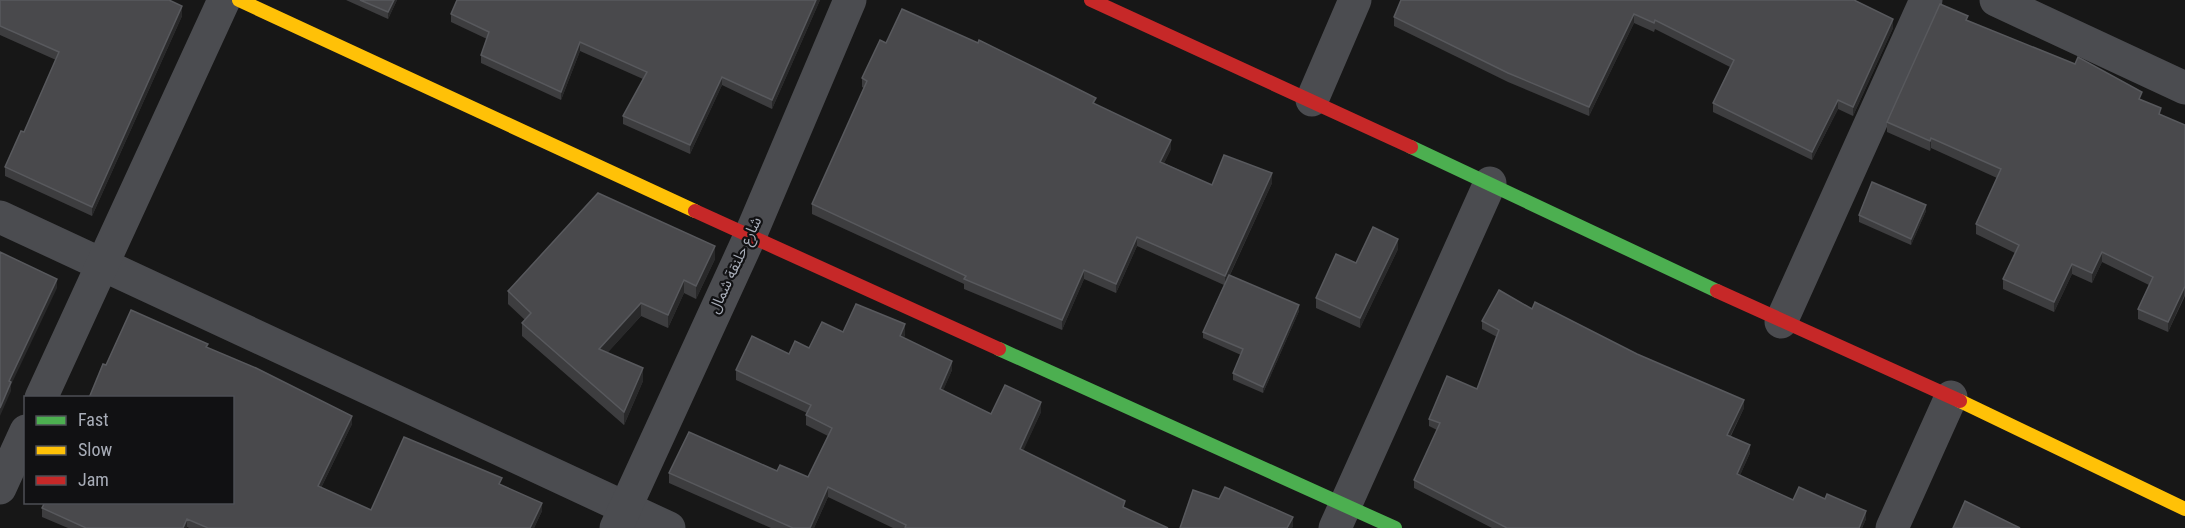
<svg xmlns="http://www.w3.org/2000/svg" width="2185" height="528" viewBox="0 0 2185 528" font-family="'Roboto Condensed','Noto Sans Arabic',sans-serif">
	<rect width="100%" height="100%" fill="#171717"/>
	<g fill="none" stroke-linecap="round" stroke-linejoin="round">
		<g stroke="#4b4c50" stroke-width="33">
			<polyline points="1996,0 2185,88"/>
			<polyline points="1312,100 1355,0"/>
			<polyline points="0,217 669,528"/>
			<polyline points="1781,322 1926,0"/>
			<polyline points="41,398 224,0"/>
			<polyline points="0,488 26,431"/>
			<polyline points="616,528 750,236 850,0"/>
			<polyline points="1335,528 1490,183"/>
			<polyline points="1892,528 1951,397"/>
		</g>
		<g stroke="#4caf50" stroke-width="14">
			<polyline points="1411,147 1717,291"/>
			<polyline points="999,349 1395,528"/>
		</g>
		<g stroke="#ffc107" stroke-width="14">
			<polyline points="239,0 695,211"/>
			<polyline points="1960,401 2185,509"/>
		</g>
		<g stroke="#c62828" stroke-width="14">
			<polyline points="1091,0 1411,147"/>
			<polyline points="695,211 999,349"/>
			<polyline points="1717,291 1960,401"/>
		</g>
	</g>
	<g fill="#3d3d3f">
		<polygon points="0,0 182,16 92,216 5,176 5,167 24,132 56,60 0,35"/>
		<polygon points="346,0 397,0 388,19"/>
		<polygon points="457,0 820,0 772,109 722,85 690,154 623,124 623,116 643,79 580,51 561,100 481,63 481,55 487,39 451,22 451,14"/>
		<polygon points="1401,0 1893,28 1853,116 1838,109 1812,160 1713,112 1713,103 1730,67 1655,29 1654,32 1634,23 1589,116 1508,82 1394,26 1394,17"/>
		<polygon points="1968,21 2142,100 2161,115 2185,125 2185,296 2168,332 2138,319 2138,309 2149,285 2102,262 2092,283 2072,274 2054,312 2003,289 2003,279 2015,253 1976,234 1976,224 1997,178 1931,148 1930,151 1887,132 1887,122"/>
		<polygon points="886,43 1096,105 1171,149 1164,163 1212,185 1272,183 1230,275 1299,311 1263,393 1233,380 1233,373 1241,355 1203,338 1203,332 1224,285 1137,246 1116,293 1084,279 1062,330 964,289 964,284 812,214 812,204 864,88 862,87 862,78"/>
		<polygon points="1926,211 1911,245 1859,222 1859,215"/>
		<polygon points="1398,249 1360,328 1316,308 1316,298 1356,263"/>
		<polygon points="715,259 696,299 684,293 668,328 641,316 607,353 643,381 624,425 522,336 522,323 525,320 508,304 508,291"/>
		<polygon points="1532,309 1744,408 1731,436 1750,453 1740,475 1793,500 1866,519 1862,528 1492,528 1414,488 1414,480 1437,430 1429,426 1429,419 1477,389 1497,337 1482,329 1482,321"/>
		<polygon points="843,332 905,334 904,338 952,370 943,390 991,414 1041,412 1023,450 1125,508 1168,528 893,528 828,497 814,528 771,528 669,483 669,473 777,471 808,477 828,436 806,425 806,415 807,413 736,380 736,370 809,348"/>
		<polygon points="208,348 352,424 321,488 371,510 502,485 542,511 534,528 189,528 187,527 186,528 68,528 42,517 42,508"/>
	</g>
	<g fill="#29292a">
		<polygon points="394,0 397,0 388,19 388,12"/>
		<polygon points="816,0 820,0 772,109 772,100"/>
		<polygon points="182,6 182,16 92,216 92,207"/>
		<polygon points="1634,14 1634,23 1589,116 1589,107"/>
		<polygon points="1893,19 1893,28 1853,116 1853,107"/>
		<polygon points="580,42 580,51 561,100 561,92"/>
		<polygon points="722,77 722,85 690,154 690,145"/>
		<polygon points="1838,100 1838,109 1812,160 1812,152"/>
		<polygon points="1931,138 1931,148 1930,151 1930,141"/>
		<polygon points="1171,140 1171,149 1160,171 1160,162"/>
		<polygon points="1272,173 1272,183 1225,285 1225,276"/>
		<polygon points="1926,205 1926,211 1911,245 1911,239"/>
		<polygon points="1137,237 1137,246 1116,293 1116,284"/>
		<polygon points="1398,239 1398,249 1360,328 1360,318"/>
		<polygon points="715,246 715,259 696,299 696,286"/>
		<polygon points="2102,252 2102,262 2092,283 2092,273"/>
		<polygon points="2072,264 2072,274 2054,312 2054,302"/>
		<polygon points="1084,270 1084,279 1062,330 1062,320"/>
		<polygon points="57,279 57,288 11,385 11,391 0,416 0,408 9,381"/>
		<polygon points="684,280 684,293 668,328 668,315"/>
		<polygon points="2184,286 2184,296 2168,332 2168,322"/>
		<polygon points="641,303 641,316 599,362 599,349"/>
		<polygon points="1299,305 1299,311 1263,393 1263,387"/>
		<polygon points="905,324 905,334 900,346 900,336"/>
		<polygon points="952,361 952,370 940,398 940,389"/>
		<polygon points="643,368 643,381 624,425 624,412"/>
		<polygon points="1744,400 1744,408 1727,442 1727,435"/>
		<polygon points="1041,402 1041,412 1020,458 1020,449"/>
		<polygon points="352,416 352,424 318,494 318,486"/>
		<polygon points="1750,445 1750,453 1737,482 1737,474"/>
		<polygon points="828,487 828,497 814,528 810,528"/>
		<polygon points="542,503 542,511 534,528 530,528"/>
		<polygon points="1866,511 1866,519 1862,528 1859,528"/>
		<polygon points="1293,517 1293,527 1292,528 1287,528"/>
		<polygon points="187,519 187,527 186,528 183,528"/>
	</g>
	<g fill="#49494c" stroke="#58595d" stroke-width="1.5">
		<polygon points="0,0 169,0 182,6 92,207 5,167 21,131 24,132 59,52 0,26"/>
		<polygon points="360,0 394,0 388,12"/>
		<polygon points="457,0 816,0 772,100 722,77 690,145 623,116 647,72 580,42 561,92 481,55 489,32 451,14"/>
		<polygon points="1401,0 1854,0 1893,19 1853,107 1838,100 1812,152 1713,103 1734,60 1655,20 1654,23 1634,14 1589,107 1508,73 1394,17"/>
		<polygon points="1940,4 1968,16 1966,20 2075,64 2078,57 2142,92 2139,99 2161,108 2159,114 2185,125 2185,286 2168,322 2138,309 2153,277 2102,252 2092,273 2072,264 2054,302 2003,279 2019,245 1976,224 2001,169 1931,138 1930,141 1887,122"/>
		<polygon points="902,9 978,43 979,40 1052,76 1096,98 1093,103 1171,140 1160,162 1212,185 1224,155 1272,173 1225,276 1137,237 1116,284 1084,270 1062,320 964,279 966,276 812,204 867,81 862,78 880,40 886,43"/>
		<polygon points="1872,182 1926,205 1911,239 1859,215"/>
		<polygon points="598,193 715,246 696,286 684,280 668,315 641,303 599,349 643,368 624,412 522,323 531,313 508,291"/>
		<polygon points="1373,227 1398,239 1360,318 1316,298 1336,254 1356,263"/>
		<polygon points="0,252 57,279 9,381 11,382 0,408"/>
		<polygon points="1229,275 1299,305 1263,387 1233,373 1243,349 1203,332"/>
		<polygon points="1499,290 1532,309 1535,302 1637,354 1744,400 1727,435 1750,445 1737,474 1793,500 1799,487 1825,499 1827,494 1866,511 1859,528 1507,528 1414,480 1440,423 1429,419 1447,376 1477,389 1499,330 1482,321"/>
		<polygon points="856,304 905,324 900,336 952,361 940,389 991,414 1005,385 1041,402 1020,449 1125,501 1123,507 1168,528 905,528 906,525 828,487 810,528 793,528 669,473 689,432 777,471 780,465 808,477 832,428 806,415 811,405 736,370 752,336 789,354 795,341 809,348 822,322 843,332"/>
		<polygon points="131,310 208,344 206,347 256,368 352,416 318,486 371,510 404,437 502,478 499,484 542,503 530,528 208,528 187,519 183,528 86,528 42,508 45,502 232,502 232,398 89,398 103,364 106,365"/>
		<polygon points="1225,487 1293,517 1287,528 1180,528 1193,490 1219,499"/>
		<polygon points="1965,501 2020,528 1953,528"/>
	</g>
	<g text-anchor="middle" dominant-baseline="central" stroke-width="4.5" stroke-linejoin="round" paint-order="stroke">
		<g font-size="15" fill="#a8adb8" stroke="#111113">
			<text transform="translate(735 265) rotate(-65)">شارع حلنقة شمال</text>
		</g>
	</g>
	<rect x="24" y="396" width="210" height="108" fill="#111113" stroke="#4d4f55" stroke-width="1.5"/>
	<rect x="36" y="416" width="30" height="9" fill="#4caf50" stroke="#4d4f55" stroke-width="1.5"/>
	<text x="78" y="426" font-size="18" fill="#a8adb8">Fast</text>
	<rect x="36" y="446" width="30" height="9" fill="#ffc107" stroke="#4d4f55" stroke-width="1.5"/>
	<text x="78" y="456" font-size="18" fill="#a8adb8">Slow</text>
	<rect x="36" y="476" width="30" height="9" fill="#c62828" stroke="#4d4f55" stroke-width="1.5"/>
	<text x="78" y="486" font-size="18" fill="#a8adb8">Jam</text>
</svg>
